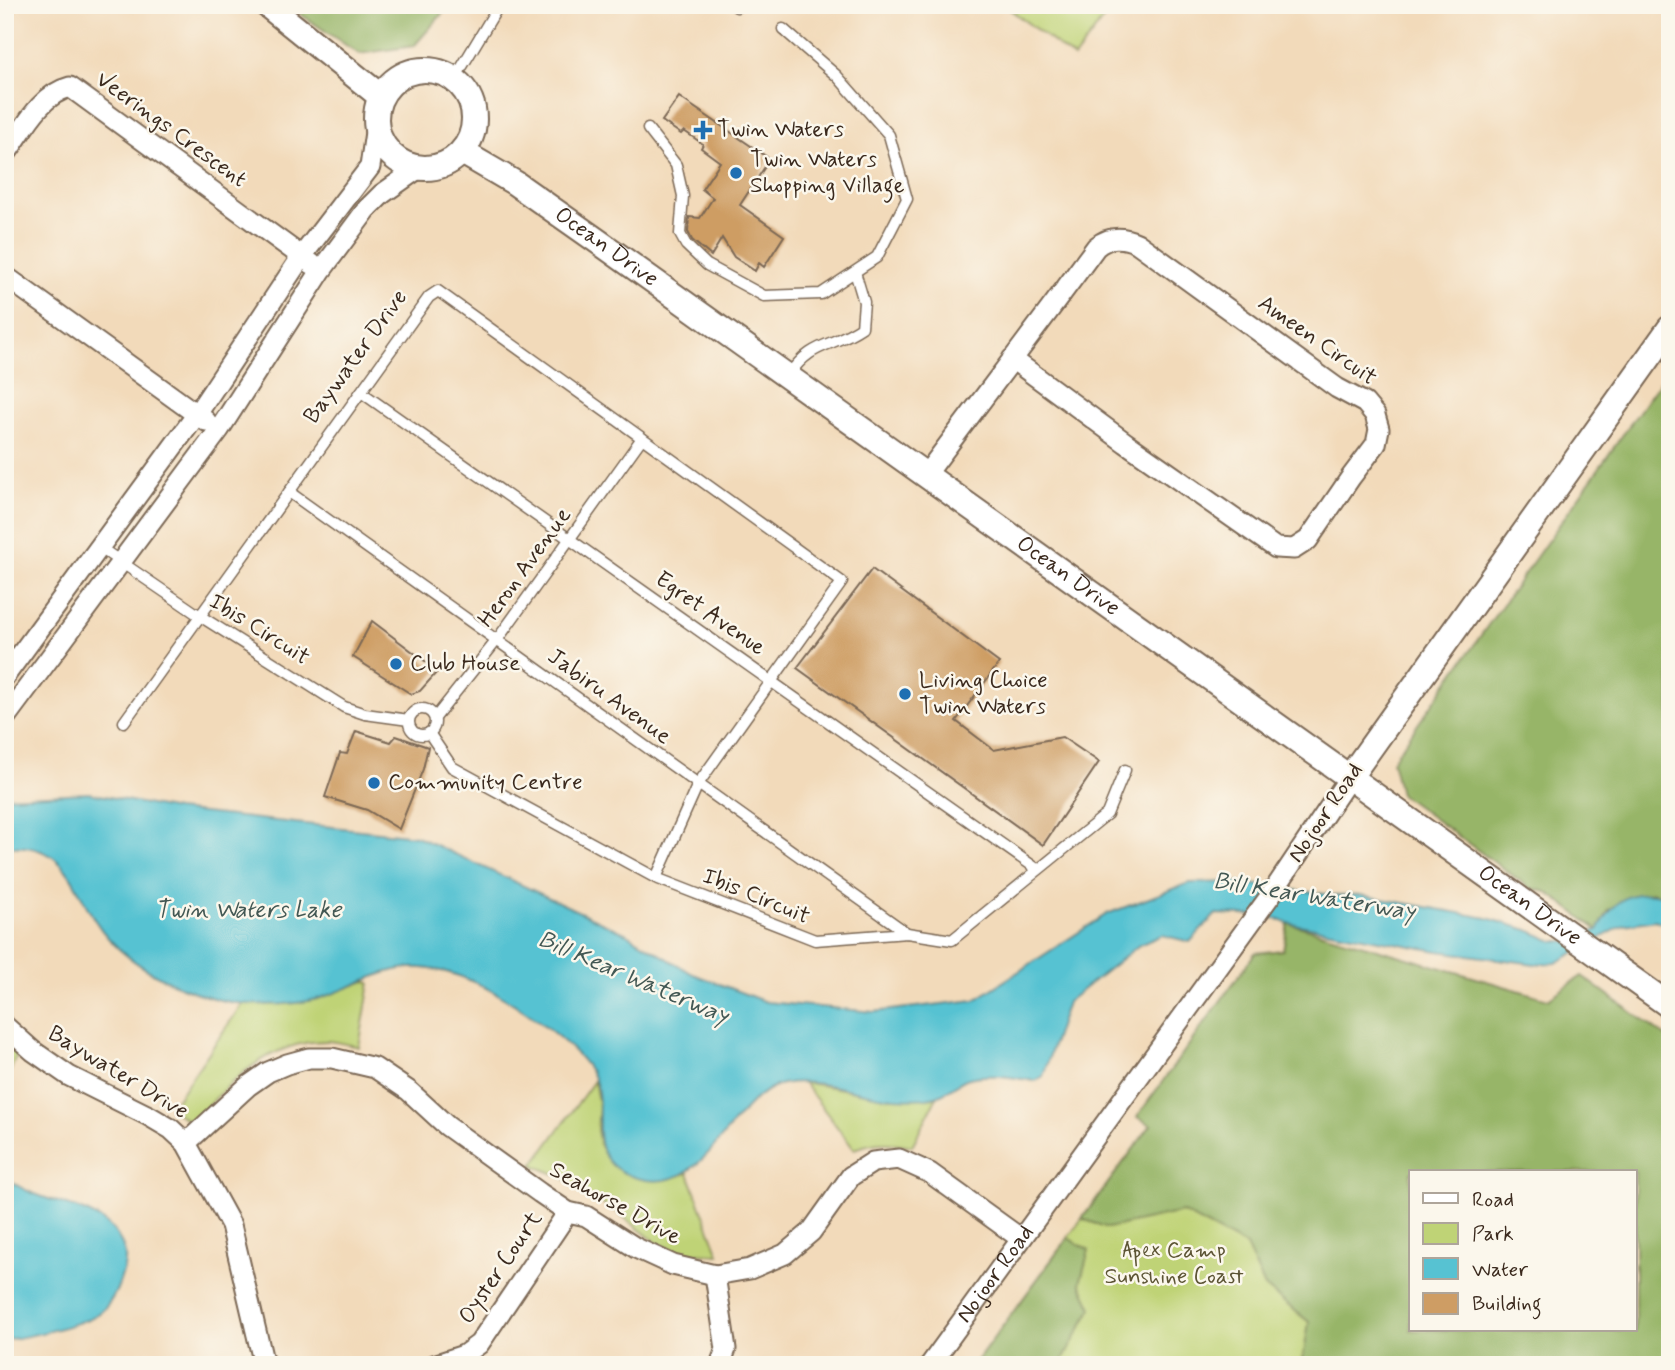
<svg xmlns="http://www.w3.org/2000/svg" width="1675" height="1370" viewBox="0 0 1675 1370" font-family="Mynerve,sans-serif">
	<rect width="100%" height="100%" fill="#fbf7ec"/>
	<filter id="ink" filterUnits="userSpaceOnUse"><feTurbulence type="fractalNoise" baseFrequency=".0143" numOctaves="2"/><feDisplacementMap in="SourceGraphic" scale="14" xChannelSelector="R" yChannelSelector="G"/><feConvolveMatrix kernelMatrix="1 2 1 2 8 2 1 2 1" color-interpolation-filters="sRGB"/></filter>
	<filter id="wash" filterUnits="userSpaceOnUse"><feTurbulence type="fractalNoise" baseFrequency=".00686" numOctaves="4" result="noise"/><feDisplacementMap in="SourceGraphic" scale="28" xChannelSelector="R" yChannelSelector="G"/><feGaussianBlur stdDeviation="1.57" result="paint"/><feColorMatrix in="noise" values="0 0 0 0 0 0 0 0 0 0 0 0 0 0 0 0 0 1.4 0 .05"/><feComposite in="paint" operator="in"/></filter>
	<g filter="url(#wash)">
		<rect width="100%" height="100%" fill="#f2daba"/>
		<g fill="#bfd376" stroke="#7d7e4a" stroke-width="2">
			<polygon points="1004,5 1114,5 1074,58"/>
			<path d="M365,981L370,983L359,1047C349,1045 337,1041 327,1041C269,1041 228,1082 193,1123L170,1109L243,1003L279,1004L318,999Z"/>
			<polygon points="5,1046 18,1053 5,1082"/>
			<polygon points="594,1081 599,1107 597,1130 600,1146 612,1165 638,1178 663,1180 688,1173 719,1254 682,1253 657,1243 612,1208 584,1195 563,1177 533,1165"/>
			<path d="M803,1082L893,1098L937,1097L912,1146C891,1142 875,1141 854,1149Z"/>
			<polygon points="1151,1125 1411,1330 1432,1365 974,1365"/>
		</g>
		<g fill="#97b567" stroke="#697042" stroke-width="2" fill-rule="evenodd">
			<polygon points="287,5 450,5 414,46 359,54"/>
			<polygon points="1670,368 1670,897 1651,892 1609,910 1598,930 1547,892 1530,888 1400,794 1392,761"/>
			<path d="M1288,923L1548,999L1582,976L1670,1040V1365H1302L1309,1322L1265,1287L1246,1246L1182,1212L1108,1228L1082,1219L1151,1125L1137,1117L1255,953L1283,950ZM1411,1172H1635V1330H1411Z"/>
			<polygon points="1068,1238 1089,1250 1080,1283 1092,1308 1060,1365 974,1365"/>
		</g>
		<g fill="#57c2d2" stroke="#497678" stroke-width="2">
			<path d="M89,793L176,810L416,836L627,934L693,974L766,1002L874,1012L975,1000L1107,914L1189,883L1236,882L1339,896L1360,895L1487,918L1528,930L1553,941H1567L1598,930C1616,897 1632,887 1670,897V926L1655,920L1624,925L1556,963L1535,964L1438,951L1288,923L1268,916L1216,914L1190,942L1162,935L1139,945L1067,1002L1043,1076L1035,1081C1013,1078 989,1072 966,1079C957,1083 949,1091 939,1095C927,1100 908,1099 895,1098C861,1096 803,1071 771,1088C724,1114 703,1197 637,1178C575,1160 613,1108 591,1072C577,1050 546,1026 526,1012C496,992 459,970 422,968C386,965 354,988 320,998C291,1007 242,1007 213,998C176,987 137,969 110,940C72,900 77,841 5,847V797Z"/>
			<path d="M5,1177C34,1201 72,1201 103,1221C117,1231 129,1250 124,1267C120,1283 115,1298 103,1310C89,1324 26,1337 5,1340Z"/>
		</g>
		<g id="blocks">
			<g fill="#ce9d64">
				<polygon points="679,97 770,159 740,205 784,236 764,267 759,263 755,271 734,257 722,238 711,256 692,240 688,232 689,217 700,218 713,198 702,189 720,162 701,148 703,144 684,131 681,134 662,121"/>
				<polygon points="872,569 999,663 956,721 994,750 1062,737 1099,762 1043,845 797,668"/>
				<polygon points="372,621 438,671 420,691 411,694 353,657"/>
				<polygon points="356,731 391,742 396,736 428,747 423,769 399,829 367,810 325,797 340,753 347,754"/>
			</g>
		</g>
	</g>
	<g filter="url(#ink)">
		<use href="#blocks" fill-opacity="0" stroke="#7b6855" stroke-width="2"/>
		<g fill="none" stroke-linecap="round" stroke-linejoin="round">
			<defs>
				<g id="service">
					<polyline points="734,5 737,7"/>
					<polyline points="454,80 499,5"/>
					<polyline points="648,129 676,165 683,196 680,234 686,245 707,265 764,296 821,294 877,257 907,199 889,135 837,76 783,29"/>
					<path d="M788,376C812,341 831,348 862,327L864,302L855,272"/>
					<polyline points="361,392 1037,869"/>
					<polyline points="289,492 907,933"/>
					<polyline points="99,547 200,616 344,707 365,714 409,720"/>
					<circle cx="422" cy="722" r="13"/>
					<polyline points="435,718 497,640 642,438"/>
					<polyline points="124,722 429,297 438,291 842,582 698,784 656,878"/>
					<polyline points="429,733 452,767 656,878 815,940 907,933 952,940 1107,814 1125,770"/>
				</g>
				<g id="minor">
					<path d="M5,155C23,131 39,95 70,87L312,264"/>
					<polyline points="5,276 206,421"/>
					<path d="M925,476C982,399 1040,324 1096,247C1109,236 1122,236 1137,243L1337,388L1365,403L1375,415L1379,429L1376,444L1351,477L1308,540L1294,549L1276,548L1126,443L1012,359"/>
					<polyline points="5,676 197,414 302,256 370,167 376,125"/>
					<polyline points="5,718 219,430 321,271 367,209 382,194 419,168"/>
					<polyline points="5,1026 33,1051 69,1076 149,1116 171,1129 186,1143 231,1225 264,1365"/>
					<polyline points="186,1143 248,1086 268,1072 287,1064 309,1058 332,1058 375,1068 409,1091 447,1126 540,1193 568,1212 586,1216 636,1248 673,1265 715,1275 750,1269 785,1254 811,1232 851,1176 873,1162 899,1159 930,1173 1020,1238"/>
					<polyline points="715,1275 726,1349 720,1365"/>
					<polyline points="434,1365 464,1355 479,1344 568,1212"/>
					<path id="s1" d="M930,1365L1270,896L1349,778"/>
				</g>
				<g id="tertiary">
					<polyline points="267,5 380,96"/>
					<circle cx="425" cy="119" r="49"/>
					<path id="s2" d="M462,152L515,183L606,247L1670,1006"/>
					<polyline points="1349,778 1670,328"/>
				</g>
			</defs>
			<use href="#service" stroke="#7b6855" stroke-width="13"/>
			<use href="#minor" stroke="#7b6855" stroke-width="23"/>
			<use href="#tertiary" stroke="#7b6855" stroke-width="28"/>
			<use href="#service" stroke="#fff" stroke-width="10"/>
			<use href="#minor" stroke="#fff" stroke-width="19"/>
			<use href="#tertiary" stroke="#fff" stroke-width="24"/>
		</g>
	</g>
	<g fill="#1f6fb2" stroke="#fbf7ec" stroke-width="2.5">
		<path d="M699.5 119.5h7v7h7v7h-7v7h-7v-7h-7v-7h7z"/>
		<circle cx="736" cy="173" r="7"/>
		<circle cx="396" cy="664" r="7"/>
		<circle cx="905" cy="694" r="7"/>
		<circle cx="374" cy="783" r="7"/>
	</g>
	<g text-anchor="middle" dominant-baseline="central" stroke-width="5" stroke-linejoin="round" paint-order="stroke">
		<g font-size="23" fill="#3b2a1e" stroke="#fbf7ec">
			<text transform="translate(171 130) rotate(36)">Veerings Crescent</text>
			<text stroke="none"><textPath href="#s2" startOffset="173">Ocean Drive</textPath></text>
			<text transform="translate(1317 341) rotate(35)">Ameen Circuit</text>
			<text transform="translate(356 357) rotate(-54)">Baywater Drive</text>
			<text transform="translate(525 568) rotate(-54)">Heron Avenue</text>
			<text stroke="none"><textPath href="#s2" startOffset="740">Ocean Drive</textPath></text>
			<text transform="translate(710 614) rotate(35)">Egret Avenue</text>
			<text transform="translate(259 630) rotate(32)">Ibis Circuit</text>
			<text transform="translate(609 697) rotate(36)">Jabiru Avenue</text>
			<text transform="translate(1326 813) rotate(-56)">Nojoor Road</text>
			<text transform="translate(756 897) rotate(22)">Ibis Circuit</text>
			<text stroke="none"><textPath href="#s2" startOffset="1307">Ocean Drive</textPath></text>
			<text transform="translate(118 1073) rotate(31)">Baywater Drive</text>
			<text transform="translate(615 1204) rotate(29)">Seahorse Drive</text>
			<text transform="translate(501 1268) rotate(-56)">Oyster Court</text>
			<text stroke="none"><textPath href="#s1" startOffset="112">Nojoor Road</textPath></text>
		</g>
		<g font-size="23" fill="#3b2a1e" stroke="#fbf7ec" text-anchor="start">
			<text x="717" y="130">Twin Waters</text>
			<text x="750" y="160">Twin Waters<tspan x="750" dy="26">Shopping Village</tspan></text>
			<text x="410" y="664">Club House</text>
			<text x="919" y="681">Living Choice<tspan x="919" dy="26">Twin Waters</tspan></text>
			<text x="388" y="783">Community Centre</text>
		</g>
		<g font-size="23" fill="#5c5434" stroke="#fbf7ec">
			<text x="1174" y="1251">Apex Camp<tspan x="1174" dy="26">Sunshine Coast</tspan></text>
		</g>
		<g font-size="24" font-style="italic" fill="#435854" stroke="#fbf7ec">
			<text transform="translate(1314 897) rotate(9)">Bill Kear Waterway</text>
			<text x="248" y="910">Twin Waters Lake</text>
			<text transform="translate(633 978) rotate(23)">Bill Kear Waterway</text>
		</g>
	</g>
	<rect width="1675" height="1370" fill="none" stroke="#fbf7ec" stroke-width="28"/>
	<rect x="1409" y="1170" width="228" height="161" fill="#fbf7ec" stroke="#aea59a" stroke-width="2"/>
	<rect x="1423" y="1193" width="35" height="10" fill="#ffffff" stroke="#aea59a" stroke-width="2"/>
	<text x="1472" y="1206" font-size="21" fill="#3b2a1e">Road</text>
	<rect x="1423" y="1223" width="35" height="21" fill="#bfd376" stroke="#aea59a" stroke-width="2"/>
	<text x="1472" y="1240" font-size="21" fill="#3b2a1e">Park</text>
	<rect x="1423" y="1258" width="35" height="21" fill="#57c2d2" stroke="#aea59a" stroke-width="2"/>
	<text x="1472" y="1276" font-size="21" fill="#3b2a1e">Water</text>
	<rect x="1423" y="1293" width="35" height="21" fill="#ce9d64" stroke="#aea59a" stroke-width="2"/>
	<text x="1472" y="1310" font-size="21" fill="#3b2a1e">Building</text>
</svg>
